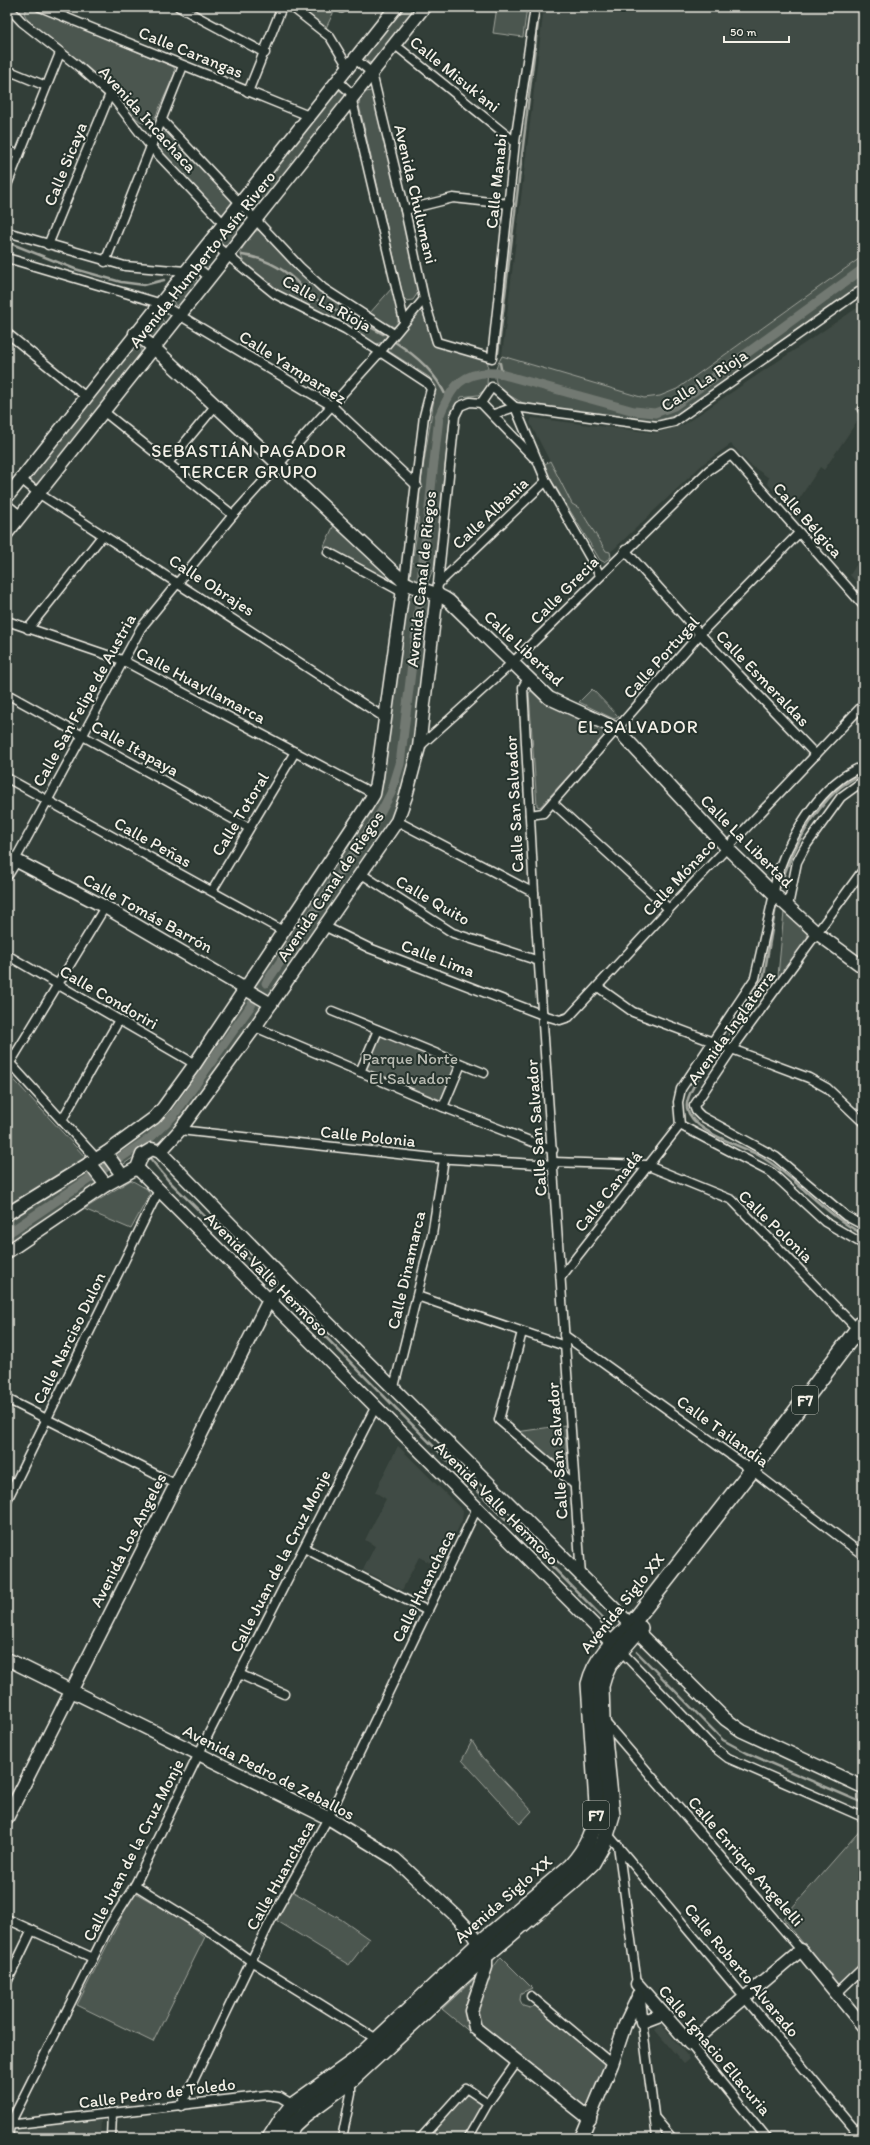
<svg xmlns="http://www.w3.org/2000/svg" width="870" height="2145" viewBox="0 0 870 2145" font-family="Itim,sans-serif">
	<rect width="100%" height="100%" fill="#323e38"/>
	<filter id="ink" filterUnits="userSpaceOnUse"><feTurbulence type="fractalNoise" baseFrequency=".025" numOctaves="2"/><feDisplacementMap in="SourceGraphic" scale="8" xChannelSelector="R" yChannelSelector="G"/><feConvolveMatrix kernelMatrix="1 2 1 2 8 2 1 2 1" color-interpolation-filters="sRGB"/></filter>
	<g filter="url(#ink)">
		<g fill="#404b44">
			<polygon points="544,7 863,7 863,256 677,389 660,396 644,398 502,356"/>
			<polygon points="863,304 863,402 858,409 860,417 824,470 820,467 792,510 767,483 769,478 749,464 731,444 704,463 614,549 610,552 606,551 579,508 572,504 530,423 532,418 656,433 683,425"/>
			<polygon points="863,554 863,589 850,575"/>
			<polygon points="398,1446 463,1511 462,1520 440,1568 419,1557 402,1590 363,1570 375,1546 365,1540 386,1499 375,1492"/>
			<polygon points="661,2024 690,2059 684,2064 655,2030"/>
			<polygon points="101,2119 100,2138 15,2138 16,2129"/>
		</g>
		<g fill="#4c564f" stroke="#a0a49c">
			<polygon points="298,7 336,7 326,28"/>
			<polygon points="403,7 419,7 372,63 368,62 365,58 366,53"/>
			<polygon points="497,7 527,7 523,37 493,33"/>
			<path d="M32,8L174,67L175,73L154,120C150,123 146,125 141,122C129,114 120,98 109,88C83,64 56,43 28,21L24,13L26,10Z"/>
			<polygon points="338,90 344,93 345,98 257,209 250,209 247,202"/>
			<polygon points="371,91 375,95 419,291 413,300 407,301 403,297 359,105 360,99 366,92"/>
			<polygon points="166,131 169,132 234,202 224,215 220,214 159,150 157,144"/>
			<polygon points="240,218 244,224 227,247 222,245 220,239 235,219"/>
			<path d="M258,230L318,291L388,336L384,342L375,344L276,291L244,262C242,259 241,256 241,253C241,246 253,232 258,230Z"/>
			<path d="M863,256V283L674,416L660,420L647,422L523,403C499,390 486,383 502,356L644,398L660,396L677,389Z"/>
			<polygon points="191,277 196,278 198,283 180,307 175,305 172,298"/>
			<polygon points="392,288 398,312 398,323 394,327 369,314"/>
			<polygon points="422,309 433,345 488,361 487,388 478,395 461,397 450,421 434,567 427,584 416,582 410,576 418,526 420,487 436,386 429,377 387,350"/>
			<polygon points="161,318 166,324 155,339 150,337 147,333 149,328 156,319"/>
			<polygon points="135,346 141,348 141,354 41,482 37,484 33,483 31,480 32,476"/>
			<polygon points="550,461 572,504 579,508 606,551 610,552 611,557 604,562 600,560 544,468 545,464"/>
			<polygon points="334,525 388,574 388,579 384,578 324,546"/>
			<polygon points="414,594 424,596 429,601 413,750 408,774 394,815 269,995 254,986 372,807 408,597"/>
			<polygon points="592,689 619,717 614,719 579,702"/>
			<polygon points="532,690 606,731 603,738 540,807 537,806 529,693"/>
			<polygon points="784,912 806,932 808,937 780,977 778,976"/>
			<polygon points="248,995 263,1004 181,1120 162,1141 150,1146 121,1166 112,1153 176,1098"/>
			<polygon points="379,1035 455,1066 441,1100 365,1069"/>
			<polygon points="7,1072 86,1158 7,1208"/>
			<polygon points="88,1169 99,1183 7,1246 7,1220"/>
			<polygon points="131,1180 147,1189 150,1194 131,1229 84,1209"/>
			<polygon points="565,1425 567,1474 517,1432"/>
			<polygon points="472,1741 482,1757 532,1811 520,1824 462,1760"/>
			<polygon points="863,1827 863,1967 840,1985 834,1982 783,1918"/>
			<polygon points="290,1890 342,1920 369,1939 349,1965 274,1919"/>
			<polygon points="134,1892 181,1919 205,1937 153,2042 77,2005"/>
			<polygon points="501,1957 532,1988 521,1993 520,2000 523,2006 530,2008 537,2005 604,2062 605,2065 587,2108 482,2027 476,2009 488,1974"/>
			<path d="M477,1976C465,2001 459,2014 477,2038L442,2009Z"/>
			<polygon points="464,2095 471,2096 483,2105 464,2138 424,2138"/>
		</g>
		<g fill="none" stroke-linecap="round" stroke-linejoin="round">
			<g stroke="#a6a9a1" stroke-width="2.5">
				<polyline points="7,242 75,269 121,282 144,285 164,280"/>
				<path d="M242,255C261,257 281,267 295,280C301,286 305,293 312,297C335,311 360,320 383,334"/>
				<path d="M395,342C418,357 435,372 447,398"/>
				<polyline points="498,353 538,22"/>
				<polyline points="500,363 502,374"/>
				<path d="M779,889C791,853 809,816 837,790C844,783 855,778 863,773"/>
				<polyline points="729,1034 764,976 776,906"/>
				<path d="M716,1052C709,1063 684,1095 687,1108C692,1132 738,1144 758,1155C797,1177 822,1213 863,1234"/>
				<polyline points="150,1158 168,1180 266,1277"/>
				<polyline points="288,1299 613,1628"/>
				<polyline points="637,1652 723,1740 747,1753 863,1803"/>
			</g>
			<g stroke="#727972" stroke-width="9">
				<path d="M421,579L439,417C451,387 462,370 497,373L634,411L655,413L674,406L863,269"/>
				<polyline points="266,983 381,812 391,793 400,764 420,597"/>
				<polyline points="7,1234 150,1138 174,1115 252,1004"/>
			</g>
			<defs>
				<g id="street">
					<polyline points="40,7 309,116"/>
					<polyline points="179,7 265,53"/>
					<polyline points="292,7 330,37 348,67"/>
					<polyline points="340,7 342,8"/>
					<polyline points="9,8 22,22 78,66 110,94 151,147 224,224"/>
					<polyline points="394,44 515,142"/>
					<polyline points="355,59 372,73 405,210 424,299 437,342 492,358 515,142 535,7"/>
					<polyline points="7,70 46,86"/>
					<polyline points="338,81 350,92 404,321"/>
					<polyline points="248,92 282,7"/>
					<polyline points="161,119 300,267 323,288 394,334"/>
					<polyline points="7,150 19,155"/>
					<polyline points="7,185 60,53"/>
					<polyline points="405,210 453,198 509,204"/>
					<polyline points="7,232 125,266 185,271"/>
					<polyline points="210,241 275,294 345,329 427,383 431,389 424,416 404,582"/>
					<polyline points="48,245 110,94"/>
					<polyline points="7,258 159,303 332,406 417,486"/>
					<polyline points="105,262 183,66"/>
					<polyline points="192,263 210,278"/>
					<polyline points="7,333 86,397"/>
					<polyline points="481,403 492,387 515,407 546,481 600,575"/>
					<polyline points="481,403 533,457"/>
					<polyline points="862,409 863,410"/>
					<polyline points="103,411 233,515"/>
					<polyline points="494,414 515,407 657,426 674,422 863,289"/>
					<polyline points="168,463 216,405"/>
					<polyline points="21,479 38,493 385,718"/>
					<polyline points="625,550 700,634 816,755"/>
					<polyline points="328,552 402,592"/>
					<polyline points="438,584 546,481"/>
					<polyline points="437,593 455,416 460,406 470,402 481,403"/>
					<polyline points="7,621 122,660 374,794"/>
					<polyline points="28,629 103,535"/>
					<polyline points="528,678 523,687 534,893 581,1576"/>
					<polyline points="7,694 249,828"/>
					<polyline points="419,747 512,663 709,470 731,455 863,605"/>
					<path d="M863,766C855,770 846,774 839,780C810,802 777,857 774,894L755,978L681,1089L678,1102L680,1125L772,1173L825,1222L863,1244"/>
					<polyline points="7,778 285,932"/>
					<polyline points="553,803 669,909"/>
					<polyline points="530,815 543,813 700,634 799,533"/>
					<polyline points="397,821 534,893"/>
					<polyline points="7,855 15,860 141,628 233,515 381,351 424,299"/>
					<polyline points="863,870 732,1049 694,1106 696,1111 701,1116 776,1157 846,1216 863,1225"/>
					<polyline points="360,873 453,933 539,961"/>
					<polyline points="212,891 295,752"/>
					<polyline points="788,906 797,862 805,847 841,797 863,781"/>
					<polyline points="324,926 369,948 543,1015 560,1020 569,1017 669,909 863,705"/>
					<polyline points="7,955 195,1064"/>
					<polyline points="598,987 633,1012 809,1078 827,1088 863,1122"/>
					<polyline points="332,1011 484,1073"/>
					<polyline points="255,1027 443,1107 553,1150"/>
					<polyline points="7,1060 96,1158"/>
					<polyline points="10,1063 105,907"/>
					<polyline points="360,1072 378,1030"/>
					<polyline points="443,1107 461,1064"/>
					<polyline points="62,1120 119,1020"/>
					<polyline points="180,1130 434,1158 554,1165"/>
					<polyline points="553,1162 646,1165 732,1200 863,1335"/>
					<polyline points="561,1277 680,1125"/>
					<polyline points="417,1296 565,1346"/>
					<polyline points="522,1332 499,1420 575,1485"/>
					<polyline points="564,1335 757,1474 863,1555"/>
					<polyline points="394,1387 432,1235 444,1159"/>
					<polyline points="7,1399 175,1484"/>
					<polyline points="7,1500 159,1190"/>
					<polyline points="304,1548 428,1611"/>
					<polyline points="620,1650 710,1744 728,1758 863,1817"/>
					<polyline points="239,1674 284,1694"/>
					<polyline points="604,1721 801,1950"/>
					<polyline points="606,1832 862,2138"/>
					<polyline points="618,1845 637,1984"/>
					<polyline points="135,1885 212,1933 251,1961 378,2040"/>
					<polyline points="7,1919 93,1958"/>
					<polyline points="7,1982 32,1930"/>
					<polyline points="837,1993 863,1968"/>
					<polyline points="531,1996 612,2064"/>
					<polyline points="642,2022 657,2138"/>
					<polyline points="690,2044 767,2138"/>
					<polyline points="181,2106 271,1920 328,1818 477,1508"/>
					<polyline points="656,2119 672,2138"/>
					<polyline points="8,2125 267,2095 280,2097 295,2106"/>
					<polyline points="8,2138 10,2124 109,1926 135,1885 209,1733 376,1406"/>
					<polyline points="111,2138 112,2113"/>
					<polyline points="342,2138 351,2094 351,2079"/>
					<polyline points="421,2138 466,2088 488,2103"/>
					<polyline points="468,2138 488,2103 517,2062"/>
					<polyline points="850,2138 863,2125"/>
				</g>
				<g id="secondary">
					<path d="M135,333L153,347L404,582C420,591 434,590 449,601L549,698L617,729L727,848L774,894L818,934L863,967"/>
					<polyline points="7,497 396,7"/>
					<polyline points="7,507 19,517"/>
					<polyline points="7,533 424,7"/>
					<polyline points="7,873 15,860 105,907 271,1004"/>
					<polyline points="160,1152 180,1130 255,1027 397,821 406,796 419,747 437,593"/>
					<polyline points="106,1153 122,1175"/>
					<polyline points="89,1163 106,1185"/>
					<polyline points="137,1168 618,1649"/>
					<polyline points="7,1214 106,1153 154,1118 163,1108 195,1064 366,807 374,794 377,777 404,582"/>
					<polyline points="7,1252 106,1185 137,1168 142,1155 152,1149 160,1152 287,1282 725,1719 742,1731 863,1787"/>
					<polyline points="7,1659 328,1818 395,1859 455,1915 471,1932 486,1955 486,1967 471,2011 475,2028 590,2119"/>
					<polyline points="7,1818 269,1300 287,1282"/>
					<polyline points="637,1984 690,2044 801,1950 863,2026"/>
					<polyline points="638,1995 642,2022 663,2014"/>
					<polyline points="581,2138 612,2064 626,2022 638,1997"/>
				</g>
				<g id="highway">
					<path d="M270,2138L282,2119L293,2105L356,2060L479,1944L571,1866C588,1847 595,1830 597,1804L589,1684C595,1659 613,1642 631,1625L752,1470L863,1322"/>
					<polyline points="284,2138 294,2124 305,2114 351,2080 486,1955 571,1883 592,1863 604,1842 612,1815 602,1719 601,1686 604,1676 610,1663 640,1628"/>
				</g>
			</defs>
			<use href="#street" stroke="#f4f1e8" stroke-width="11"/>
			<use href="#secondary" stroke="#f4f1e8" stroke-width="15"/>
			<use href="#highway" stroke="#f4f1e8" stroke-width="18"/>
			<use href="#street" stroke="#26332d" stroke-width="8"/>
			<use href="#secondary" stroke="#26332d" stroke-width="12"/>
			<use href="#highway" stroke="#26332d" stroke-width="15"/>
		</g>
	</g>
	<g text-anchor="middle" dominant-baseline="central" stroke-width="4" stroke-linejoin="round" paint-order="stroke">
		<g fill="#26332d" stroke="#b6b8b0" stroke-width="1">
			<rect x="792" y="1386" width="26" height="28" rx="3"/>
			<rect x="583" y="1801" width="26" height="28" rx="3"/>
		</g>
		<g font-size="16" font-weight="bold" fill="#f4f1e8">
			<text x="805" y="1400">F7</text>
			<text x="596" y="1815">F7</text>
		</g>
		<g font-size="17" fill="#f4f1e8" stroke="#26332d">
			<text transform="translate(191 52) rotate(22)">Calle Carangas</text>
			<text transform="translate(455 74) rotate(39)">Calle Misuk'ani</text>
			<text transform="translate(148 119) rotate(48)">Avenida Incachaca</text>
			<text transform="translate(65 164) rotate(-68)">Calle Sicaya</text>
			<text transform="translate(496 181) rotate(-84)">Calle Manabi</text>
			<text transform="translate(416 194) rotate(77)">Avenida Chulumani</text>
			<text transform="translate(202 259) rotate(-51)">Avenida Humberto Asín Rivero</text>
			<text transform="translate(327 303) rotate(29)">Calle La Rioja</text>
			<text transform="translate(293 367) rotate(32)">Calle Yamparaez</text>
			<text transform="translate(704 380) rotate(-33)">Calle La Rioja</text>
			<text transform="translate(490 513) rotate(-43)">Calle Albania</text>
			<text transform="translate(808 520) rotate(48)">Calle Bélgica</text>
			<text transform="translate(421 579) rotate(-84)">Avenida Canal de Riegos</text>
			<text transform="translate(212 585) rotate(33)">Calle Obrajes</text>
			<text transform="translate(564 590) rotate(-45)">Calle Grecia</text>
			<text transform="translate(524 648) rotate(43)">Calle Libertad</text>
			<text transform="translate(661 657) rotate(-48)">Calle Portugal</text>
			<text transform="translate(763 678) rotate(46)">Calle Esmeraldas</text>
			<text transform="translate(201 685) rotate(28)">Calle Huayllamarca</text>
			<text transform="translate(84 700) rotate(-61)">Calle San Felipe de Austria</text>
			<text transform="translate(135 748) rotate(29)">Calle Itapaya</text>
			<text transform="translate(514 804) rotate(-93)">Calle San Salvador</text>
			<text transform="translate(240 814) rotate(-59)">Calle Totoral</text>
			<text transform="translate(747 841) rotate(45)">Calle La Libertad</text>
			<text transform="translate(153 842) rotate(29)">Calle Peñas</text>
			<text transform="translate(679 877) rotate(-47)">Calle Mónaco</text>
			<text transform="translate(330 886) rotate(-56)">Avenida Canal de Riegos</text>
			<text transform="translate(433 900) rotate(30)">Calle Quito</text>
			<text transform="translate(148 913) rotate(29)">Calle Tomás Barrón</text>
			<text transform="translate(438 958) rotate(21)">Calle Lima</text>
			<text transform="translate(109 997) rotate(30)">Calle Condoriri</text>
			<text transform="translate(731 1027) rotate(-54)">Avenida Inglaterra</text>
			<text transform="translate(536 1128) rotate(-94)">Calle San Salvador</text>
			<text transform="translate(368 1136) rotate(6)">Calle Polonia</text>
			<text transform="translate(608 1191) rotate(-52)">Calle Canadá</text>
			<text transform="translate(776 1226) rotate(44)">Calle Polonia</text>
			<text transform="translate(406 1270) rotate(-77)">Calle Dinamarca</text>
			<text transform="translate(267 1274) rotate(45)">Avenida Valle Hermoso</text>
			<text transform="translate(69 1338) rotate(-64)">Calle Narciso Dulon</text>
			<text transform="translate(723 1431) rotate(36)">Calle Tailandia</text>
			<text transform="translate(557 1451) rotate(-94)">Calle San Salvador</text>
			<text transform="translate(497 1503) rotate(45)">Avenida Valle Hermoso</text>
			<text transform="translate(128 1540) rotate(-63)">Avenida Los Angeles</text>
			<text transform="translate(280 1561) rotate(-63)">Calle Juan de la Cruz Monje</text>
			<text transform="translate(423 1586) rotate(-64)">Calle Huanchaca</text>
			<text transform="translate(622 1603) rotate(-51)">Avenida Siglo XX</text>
			<text transform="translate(269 1772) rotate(27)">Avenida Pedro de Zeballos</text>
			<text transform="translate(133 1850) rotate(-63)">Calle Juan de la Cruz Monje</text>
			<text transform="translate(746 1861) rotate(49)">Calle Enrique Angelelli</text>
			<text transform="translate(280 1875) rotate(-61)">Calle Huanchaca</text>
			<text transform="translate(503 1899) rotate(-41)">Avenida Siglo XX</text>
			<text transform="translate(742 1970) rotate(50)">Calle Roberto Alvarado</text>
			<text transform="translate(715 2050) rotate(50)">Calle Ignacio Ellacuria</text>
			<text transform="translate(157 2093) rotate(-7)">Calle Pedro de Toledo</text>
		</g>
		<g font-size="17" fill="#b9bbb2" stroke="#26332d">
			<text x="410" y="1058">Parque Norte<tspan x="410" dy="20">El Salvador</tspan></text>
		</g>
		<g font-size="18" letter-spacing="1" fill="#f4f1e8" stroke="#26332d">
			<text x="249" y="451">SEBASTIÁN PAGADOR<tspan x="249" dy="21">TERCER GRUPO</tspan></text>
			<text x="638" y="727">EL SALVADOR</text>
		</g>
	</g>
	<rect width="870" height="2145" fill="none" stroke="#26332d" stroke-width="24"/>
	<rect x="12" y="12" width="846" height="2121" fill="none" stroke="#f4f1e8" stroke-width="1.5" filter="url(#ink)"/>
	<path d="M724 36v6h65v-6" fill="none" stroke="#f4f1e8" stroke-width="2"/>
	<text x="730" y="36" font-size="12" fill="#f4f1e8" stroke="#26332d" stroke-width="3" paint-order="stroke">50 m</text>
</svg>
